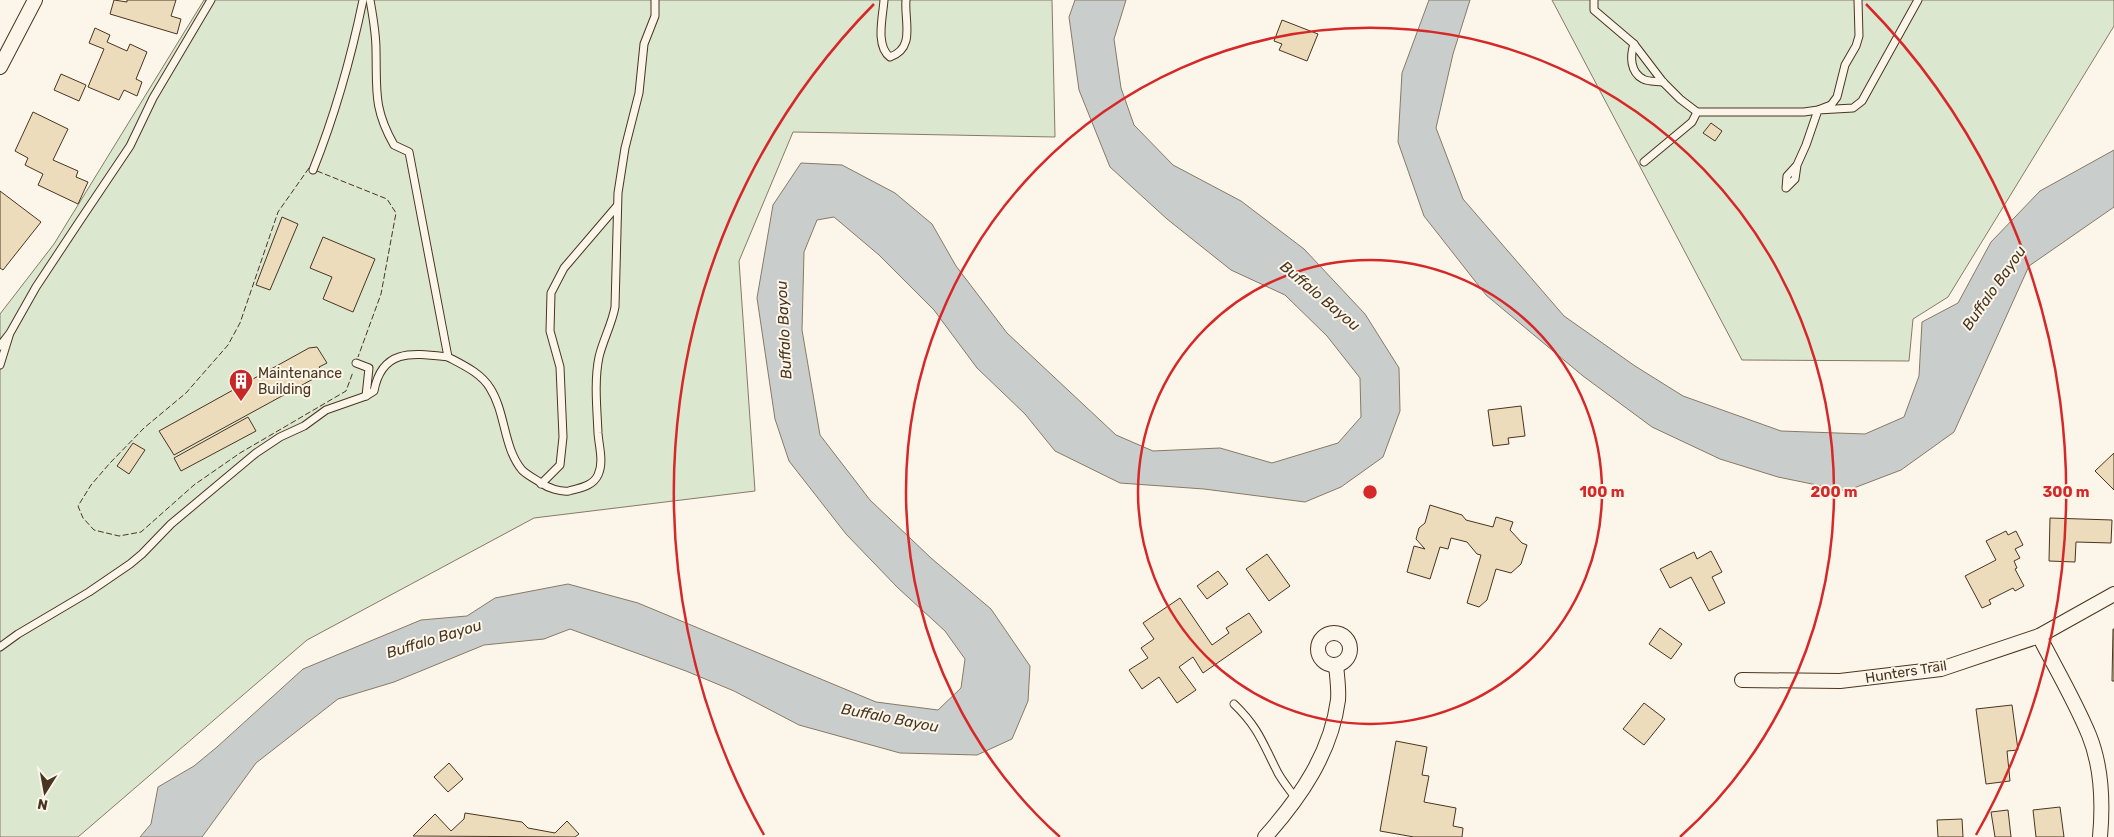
<svg xmlns="http://www.w3.org/2000/svg" width="2114" height="837" viewBox="0 0 2114 837" font-family="Rubik,sans-serif">
	<rect width="100%" height="100%" fill="#fbf6e9"/>
	<g fill="#dce7d0" stroke="#887966">
		<polygon points="204,0 1052,0 1055,137 793,132 739,261 755,491 534,518 307,640 78,837 0,837 0,314 54,244"/>
		<polygon points="1552,0 2114,0 2114,26 1948,297 1913,319 1909,361 1742,360"/>
	</g>
	<g fill="#c9cecd" stroke="#887966">
		<polygon points="1075,0 1126,0 1114,39 1121,88 1134,125 1173,165 1241,201 1304,249 1365,314 1399,368 1400,411 1383,457 1341,487 1305,502 1204,489 1120,483 1055,451 1025,414 977,368 934,310 879,255 834,217 817,220 804,252 802,330 820,435 870,500 931,558 991,609 1030,666 1028,701 1012,739 977,755 900,753 799,725 734,691 686,671 570,629 544,639 484,645 394,682 338,699 256,763 202,837 140,837 151,824 158,787 194,766 217,747 303,669 421,620 467,616 495,598 568,584 638,603 876,702 938,710 961,688 965,659 945,631 898,588 846,534 789,461 775,419 757,298 773,205 801,163 842,165 895,193 932,224 956,266 1007,333 1116,435 1153,451 1220,448 1272,463 1338,443 1361,417 1360,378 1327,336 1285,295 1231,270 1167,219 1110,167 1079,90 1069,17"/>
		<polygon points="1429,0 1470,0 1453,54 1436,128 1463,199 1564,316 1635,366 1683,396 1781,431 1865,434 1904,417 1919,376 1922,322 1958,303 1991,242 2040,191 2114,150 2114,207 2029,266 1954,432 1901,470 1846,491 1778,477 1720,459 1652,427 1583,376 1486,295 1424,216 1398,142 1402,73"/>
	</g>
	<g fill="#ecdcbc" stroke="#4a3520">
		<polygon points="114,0 127,2 127,0 176,0 171,16 181,19 177,34 110,14"/>
		<polygon points="1282,20 1318,34 1307,61 1279,50 1282,44 1274,41"/>
		<polygon points="95,28 110,35 107,42 127,51 130,44 147,52 136,79 142,82 137,96 124,90 119,100 88,87 104,49 89,43"/>
		<polygon points="61,74 86,85 79,101 54,90"/>
		<polygon points="33,112 68,129 53,160 78,171 76,177 88,182 78,204 38,185 43,174 25,165 28,158 15,151"/>
		<polygon points="1711,123 1722,131 1715,141 1703,133"/>
		<polygon points="0,191 41,222 3,270 0,268"/>
		<polygon points="282,217 298,224 270,290 256,285"/>
		<polygon points="323,237 375,259 353,312 323,299 332,277 310,268"/>
		<polygon points="317,347 327,363 319,367 324,373 174,455 159,431 309,348"/>
		<polygon points="1521,406 1525,436 1508,438 1509,444 1493,446 1488,410"/>
		<polygon points="248,417 256,431 181,471 174,458"/>
		<polygon points="133,443 145,450 129,474 117,466"/>
		<polygon points="2114,453 2114,490 2095,471"/>
		<polygon points="1430,505 1462,515 1466,520 1493,527 1496,517 1513,522 1510,530 1522,543 1527,545 1521,564 1511,573 1496,569 1487,600 1479,607 1467,603 1481,555 1477,554 1467,542 1451,538 1448,549 1440,547 1430,579 1407,572 1414,546 1425,549 1416,539 1419,528 1425,523"/>
		<polygon points="2050,518 2112,520 2111,543 2076,542 2075,562 2049,561"/>
		<polygon points="2006,531 2008,535 2016,531 2023,545 2015,549 2020,558 2014,561 2017,568 2015,569 2024,586 2015,591 2013,588 1989,600 1991,604 1982,608 1965,576 1996,560 1986,541"/>
		<polygon points="1711,551 1722,572 1712,577 1725,603 1709,611 1691,577 1670,588 1660,569 1694,552 1697,559"/>
		<polygon points="1267,554 1290,586 1269,601 1246,569"/>
		<polygon points="1218,571 1228,584 1207,599 1197,586"/>
		<polygon points="1180,598 1212,645 1229,633 1226,628 1249,613 1262,632 1203,673 1193,657 1179,667 1196,690 1177,703 1159,677 1142,689 1129,670 1148,658 1141,648 1154,639 1143,623"/>
		<polygon points="1660,628 1682,644 1671,659 1649,644"/>
		<polygon points="2113,629 2114,629 2114,681 2112,681"/>
		<polygon points="1644,703 1665,719 1644,745 1623,729"/>
		<polygon points="2012,705 2018,750 2007,751 2010,781 1986,784 1976,709"/>
		<polygon points="1396,741 1427,747 1422,775 1429,776 1424,802 1456,808 1453,826 1463,828 1462,837 1414,837 1380,831"/>
		<polygon points="449,763 463,779 448,792 434,777"/>
		<polygon points="2060,807 2064,837 2036,837 2033,810"/>
		<polygon points="2008,810 2011,837 1995,837 1991,812"/>
		<polygon points="465,813 522,822 528,828 555,833 567,821 579,834 575,837 413,836 435,814 451,831 464,819"/>
		<polygon points="1962,819 1963,837 1938,837 1937,820"/>
	</g>
	<g fill="none" stroke-linecap="round" stroke-linejoin="round">
		<defs>
			<g id="lane">
				<path d="M370,0C373,17 376,33 376,50C377,90 373,108 394,145L409,152L448,357C463,365 481,373 490,388C506,413 503,447 522,470C527,475 535,479 541,483C548,488 560,492 569,491C580,488 593,486 598,475C604,462 599,447 598,433C597,409 594,381 599,357C603,340 612,324 615,307L618,193L625,148L639,93L644,44L655,16V0"/>
				<path d="M884,0C883,16 875,46 890,57C916,48 904,21 906,0"/>
				<polyline points="1594,0 1594,10 1634,44 1663,82 1680,99 1697,112"/>
				<path d="M1634,44C1630,56 1630,72 1643,79C1648,82 1657,81 1663,82"/>
				<polyline points="1644,162 1692,122 1697,112 1804,112 1818,110 1831,105 1837,97 1845,65 1856,46 1859,36 1858,0"/>
				<polyline points="1797,165 1787,176 1786,188 1795,179 1797,165 1806,145 1818,110 1853,108 1862,101 1918,0"/>
				<path d="M313,170C335,115 351,58 363,0"/>
				<polyline points="0,346 10,333 36,287 79,222 130,146 153,98 211,0"/>
				<polyline points="356,363 369,368 366,396"/>
				<polyline points="0,365 9,336"/>
				<polyline points="541,484 560,465 563,437 560,367 550,331 551,293 564,268 617,206"/>
				<path d="M0,647L18,634L89,592L130,564L142,554L171,524L256,453L280,437L304,426L326,410L366,396L374,391C382,348 413,353 448,357"/>
				<path d="M1234,704C1259,728 1263,744 1278,773C1283,782 1290,790 1296,799"/>
			</g>
			<g id="street">
				<polyline points="0,67 35,0"/>
				<circle cx="1334" cy="649" r="16"/>
				<path d="M2039,636C2056,669 2075,701 2089,735C2102,767 2103,804 2100,837"/>
				<polyline points="1742,680 1840,681 1941,669 2039,636 2114,594"/>
				<path d="M1265,837C1300,798 1331,753 1338,700C1339,689 1337,676 1336,665"/>
			</g>
		</defs>
		<use href="#lane" stroke="#4a3520" stroke-width="9"/>
		<use href="#street" stroke="#4a3520" stroke-width="16"/>
		<use href="#lane" stroke="#fbf6e9" stroke-width="7"/>
		<use href="#street" stroke="#fbf6e9" stroke-width="14"/>
		<g stroke="#4a3520" stroke-width="1" stroke-dasharray="6 2.5" stroke-linecap="butt">
			<polyline points="309,168 278,212 240,323 228,345 186,393 144,428 110,463 91,485 78,506 83,518 94,530 119,536 141,532 194,485 240,453 346,391 353,372"/>
			<polyline points="317,171 387,199 396,213 381,294 358,357"/>
		</g>
	</g>
	<g fill="none" stroke="#d62828" stroke-width="2.5">
		<circle cx="1370" cy="492" r="232"/>
		<path d="M1060 837A464 464 0 1 1 1680 837"/>
		<path d="M764 835A696 696 0 0 1 874 4M1866 4A696 696 0 0 1 1976 835"/>
	</g>
	<defs>
		<symbol id="building-pin" viewBox="-11 -11 22 30"><path d="M0 17L-7.5 6A9.5 9.5 0 1 1 7.5 6Z" fill="#c62828" stroke="#fbf6e9"/><path d="M-4-6H4V6H1V3H-1V6H-4ZM-2.5-4.3h1.7v1.8h-1.7ZM.8-4.3h1.7v1.8H.8ZM-2.5-1h1.7V.8h-1.7ZM.8-1h1.7V.8H.8Z" fill="#fff"/></symbol>
	</defs>
	<g fill-rule="evenodd">
		<use href="#building-pin" x="227" y="367" width="28" height="38"/>
	</g>
	<g text-anchor="middle" dominant-baseline="central" stroke-width="4" stroke-linejoin="round" paint-order="stroke">
		<g font-size="14" fill="#4a3520" stroke="#fbf6e9" text-anchor="start">
			<text x="258" y="373">Maintenance<tspan x="258" dy="16">Building</tspan></text>
		</g>
		<g font-size="14" fill="#4a3520" stroke="#fbf6e9">
			<text transform="translate(1906 672) rotate(-9)">Hunters Trail</text>
		</g>
		<g font-size="15" font-style="italic" fill="#4a3520" stroke="#fbf6e9">
			<text transform="translate(1994 288) rotate(-55)">Buffalo Bayou</text>
			<text transform="translate(1320 296) rotate(40)">Buffalo Bayou</text>
			<text transform="translate(784 330) rotate(-93)">Buffalo Bayou</text>
			<text transform="translate(434 639) rotate(-17)">Buffalo Bayou</text>
			<text transform="translate(890 718) rotate(11)">Buffalo Bayou</text>
		</g>
	</g>
	<circle cx="1370" cy="492" r="8" fill="#d62828" stroke="#fbf6e9" stroke-width="2.5"/>
	<g font-size="15" text-anchor="middle" font-weight="bold" fill="#d62828" stroke="#fbf6e9" stroke-width="4" stroke-linejoin="round" paint-order="stroke">
		<text x="1602" y="497">100 m</text>
		<text x="1834" y="497">200 m</text>
		<text x="2066" y="497">300 m</text>
	</g>
	<g transform="translate(45 792) rotate(191)" stroke="#fbf6e9" stroke-width="4" paint-order="stroke">
	<path d="M0-4L9 19L0 12L-9 19Z" fill="#4a3520"/>
	<text y="-8" font-size="14" font-weight="bold" text-anchor="middle" fill="#4a3520">N</text>
	</g>
</svg>
